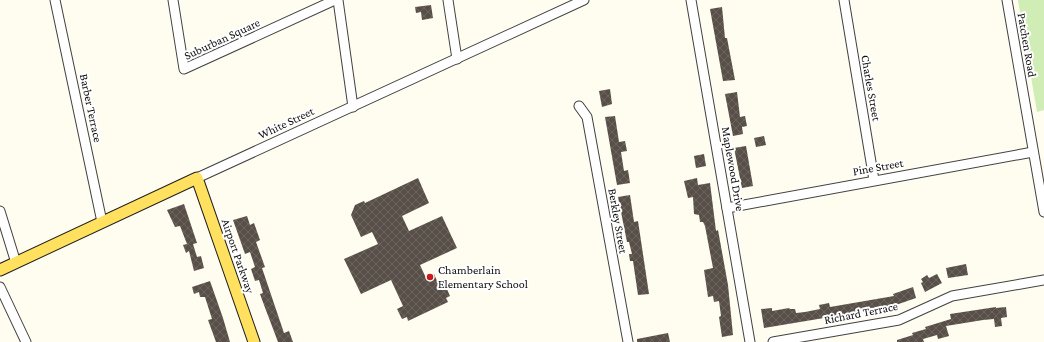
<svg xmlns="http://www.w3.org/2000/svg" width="1044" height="342" viewBox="0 0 1044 342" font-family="'Crimson Pro',serif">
	<defs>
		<pattern id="building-cross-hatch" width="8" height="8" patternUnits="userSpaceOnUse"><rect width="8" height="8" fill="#584f49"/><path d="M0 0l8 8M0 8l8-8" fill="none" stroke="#6b645f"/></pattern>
	</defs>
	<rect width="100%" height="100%" fill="#fffdef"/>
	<polygon fill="#cfedb4" points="1018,0 1044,0 1044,110 1037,112"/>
	<g fill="url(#building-cross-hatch)">
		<polygon points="431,5 433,18 422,20 421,12 416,13 415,7"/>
		<polygon points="722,7 725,38 727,38 735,80 723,81 710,9"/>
		<polygon points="610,89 612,104 602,107 599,91"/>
		<polygon points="737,92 740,117 745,116 747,126 742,127 743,134 733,136 725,94"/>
		<polygon points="615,116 619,142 625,141 627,151 621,152 624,171 628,170 630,183 617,185 605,117"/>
		<polygon points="764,136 766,145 756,147 754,138"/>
		<polygon points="746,146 753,186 742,188 734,148"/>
		<polygon points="704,154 706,166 696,168 694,156"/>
		<polygon points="418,178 429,203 402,216 409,231 442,216 457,248 420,265 426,278 434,274 441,290 446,287 450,296 446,298 448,302 408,321 407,317 402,319 397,309 403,306 391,280 361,294 344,259 378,244 372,232 361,237 351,215 355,205 364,201 365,203"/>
		<polygon points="697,178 698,185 710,183 716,231 718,230 728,285 733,335 722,337 719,317 721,316 719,301 714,302 713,296 708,297 704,270 713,268 705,226 703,222 700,222 699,215 694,214 693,197 688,198 684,181"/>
		<polygon points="630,195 634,222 638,221 649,294 638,295 633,261 630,261 629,254 632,254 629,242 627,242 618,197"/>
		<polygon points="184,204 197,243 193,244 197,257 201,256 204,268 194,271 189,251 186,253 183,245 187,244 180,226 175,227 167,210"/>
		<polygon points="247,216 250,225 254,223 260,240 256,242 265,267 262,268 284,333 289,331 293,342 278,342 264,305 260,294 263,293 259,280 255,281 251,269 255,267 250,252 245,254 233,220"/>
		<polygon points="966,264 968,275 948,278 946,268"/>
		<polygon points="937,274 942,283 925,292 921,283 923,282 921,279 927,275 929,278"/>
		<polygon points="210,281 223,318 230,342 216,342 208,320 212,319 205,297 200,297 199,292 194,294 192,287"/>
		<polygon points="913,287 916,298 890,307 764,328 761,309 772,308 772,311 789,308 790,309 795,309 796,313 805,312 820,309 819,305 829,303 830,307 894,296 893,294"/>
		<polygon points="996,307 996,308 1006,307 1007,317 1001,318 1002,326 995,327 994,319 983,320 946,326 949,336 938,339 937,335 923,339 924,342 897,342 897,340 913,335 912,333 926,329 925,327 951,319 950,314"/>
		<polygon points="668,333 670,342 637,342 637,339"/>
	</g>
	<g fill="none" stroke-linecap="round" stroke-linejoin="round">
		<defs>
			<g id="minor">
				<polyline points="55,0 102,222"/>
				<polyline points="173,0 184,69 335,0"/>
				<polyline points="338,0 353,107"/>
				<polyline points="448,0 457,59"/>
				<polyline points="691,0 750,342"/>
				<polyline points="844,0 874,180"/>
				<polyline points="1007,0 1044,212"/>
				<polyline points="579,106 587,117 628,342"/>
				<polyline points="197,178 584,0"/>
				<polyline points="727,208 1033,152"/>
				<polyline points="0,211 16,263"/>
				<polyline points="0,287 26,342"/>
				<polyline points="773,342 899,320 952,296 1044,280"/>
			</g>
			<polyline id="major" points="0,270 197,178 254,342"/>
		</defs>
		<use href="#minor" stroke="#414141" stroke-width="11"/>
		<use href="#major" stroke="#1f1f1f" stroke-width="13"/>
		<use href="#minor" stroke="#fff" stroke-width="9"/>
		<use href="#major" stroke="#ffe05f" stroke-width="11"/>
	</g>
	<circle fill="#ca1a19" stroke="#fff" stroke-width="1.5" cx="430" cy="277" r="4"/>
	<g text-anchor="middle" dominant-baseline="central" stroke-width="4" stroke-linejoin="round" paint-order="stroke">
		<g font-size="12" fill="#0e0e0e" stroke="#fff">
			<text transform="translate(222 39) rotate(-25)">Suburban Square</text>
			<text transform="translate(1027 45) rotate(80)">Patchen Road</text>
			<text transform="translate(871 88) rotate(80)">Charles Street</text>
			<text transform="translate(91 108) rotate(78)">Barber Terrace</text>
			<text transform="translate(286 123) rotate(-25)">White Street</text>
			<text transform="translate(878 167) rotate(-10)">Pine Street</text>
			<text transform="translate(733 169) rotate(80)">Maplewood Drive</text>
			<text transform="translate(618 221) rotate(80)">Berkley Street</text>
			<text transform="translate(238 256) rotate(71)">Airport Parkway</text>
			<text transform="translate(861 313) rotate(-11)">Richard Terrace</text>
		</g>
		<g font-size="12" fill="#0e0e0e" stroke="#fff" text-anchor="start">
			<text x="438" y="270">Chamberlain<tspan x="438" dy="14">Elementary School</tspan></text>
		</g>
	</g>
</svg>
